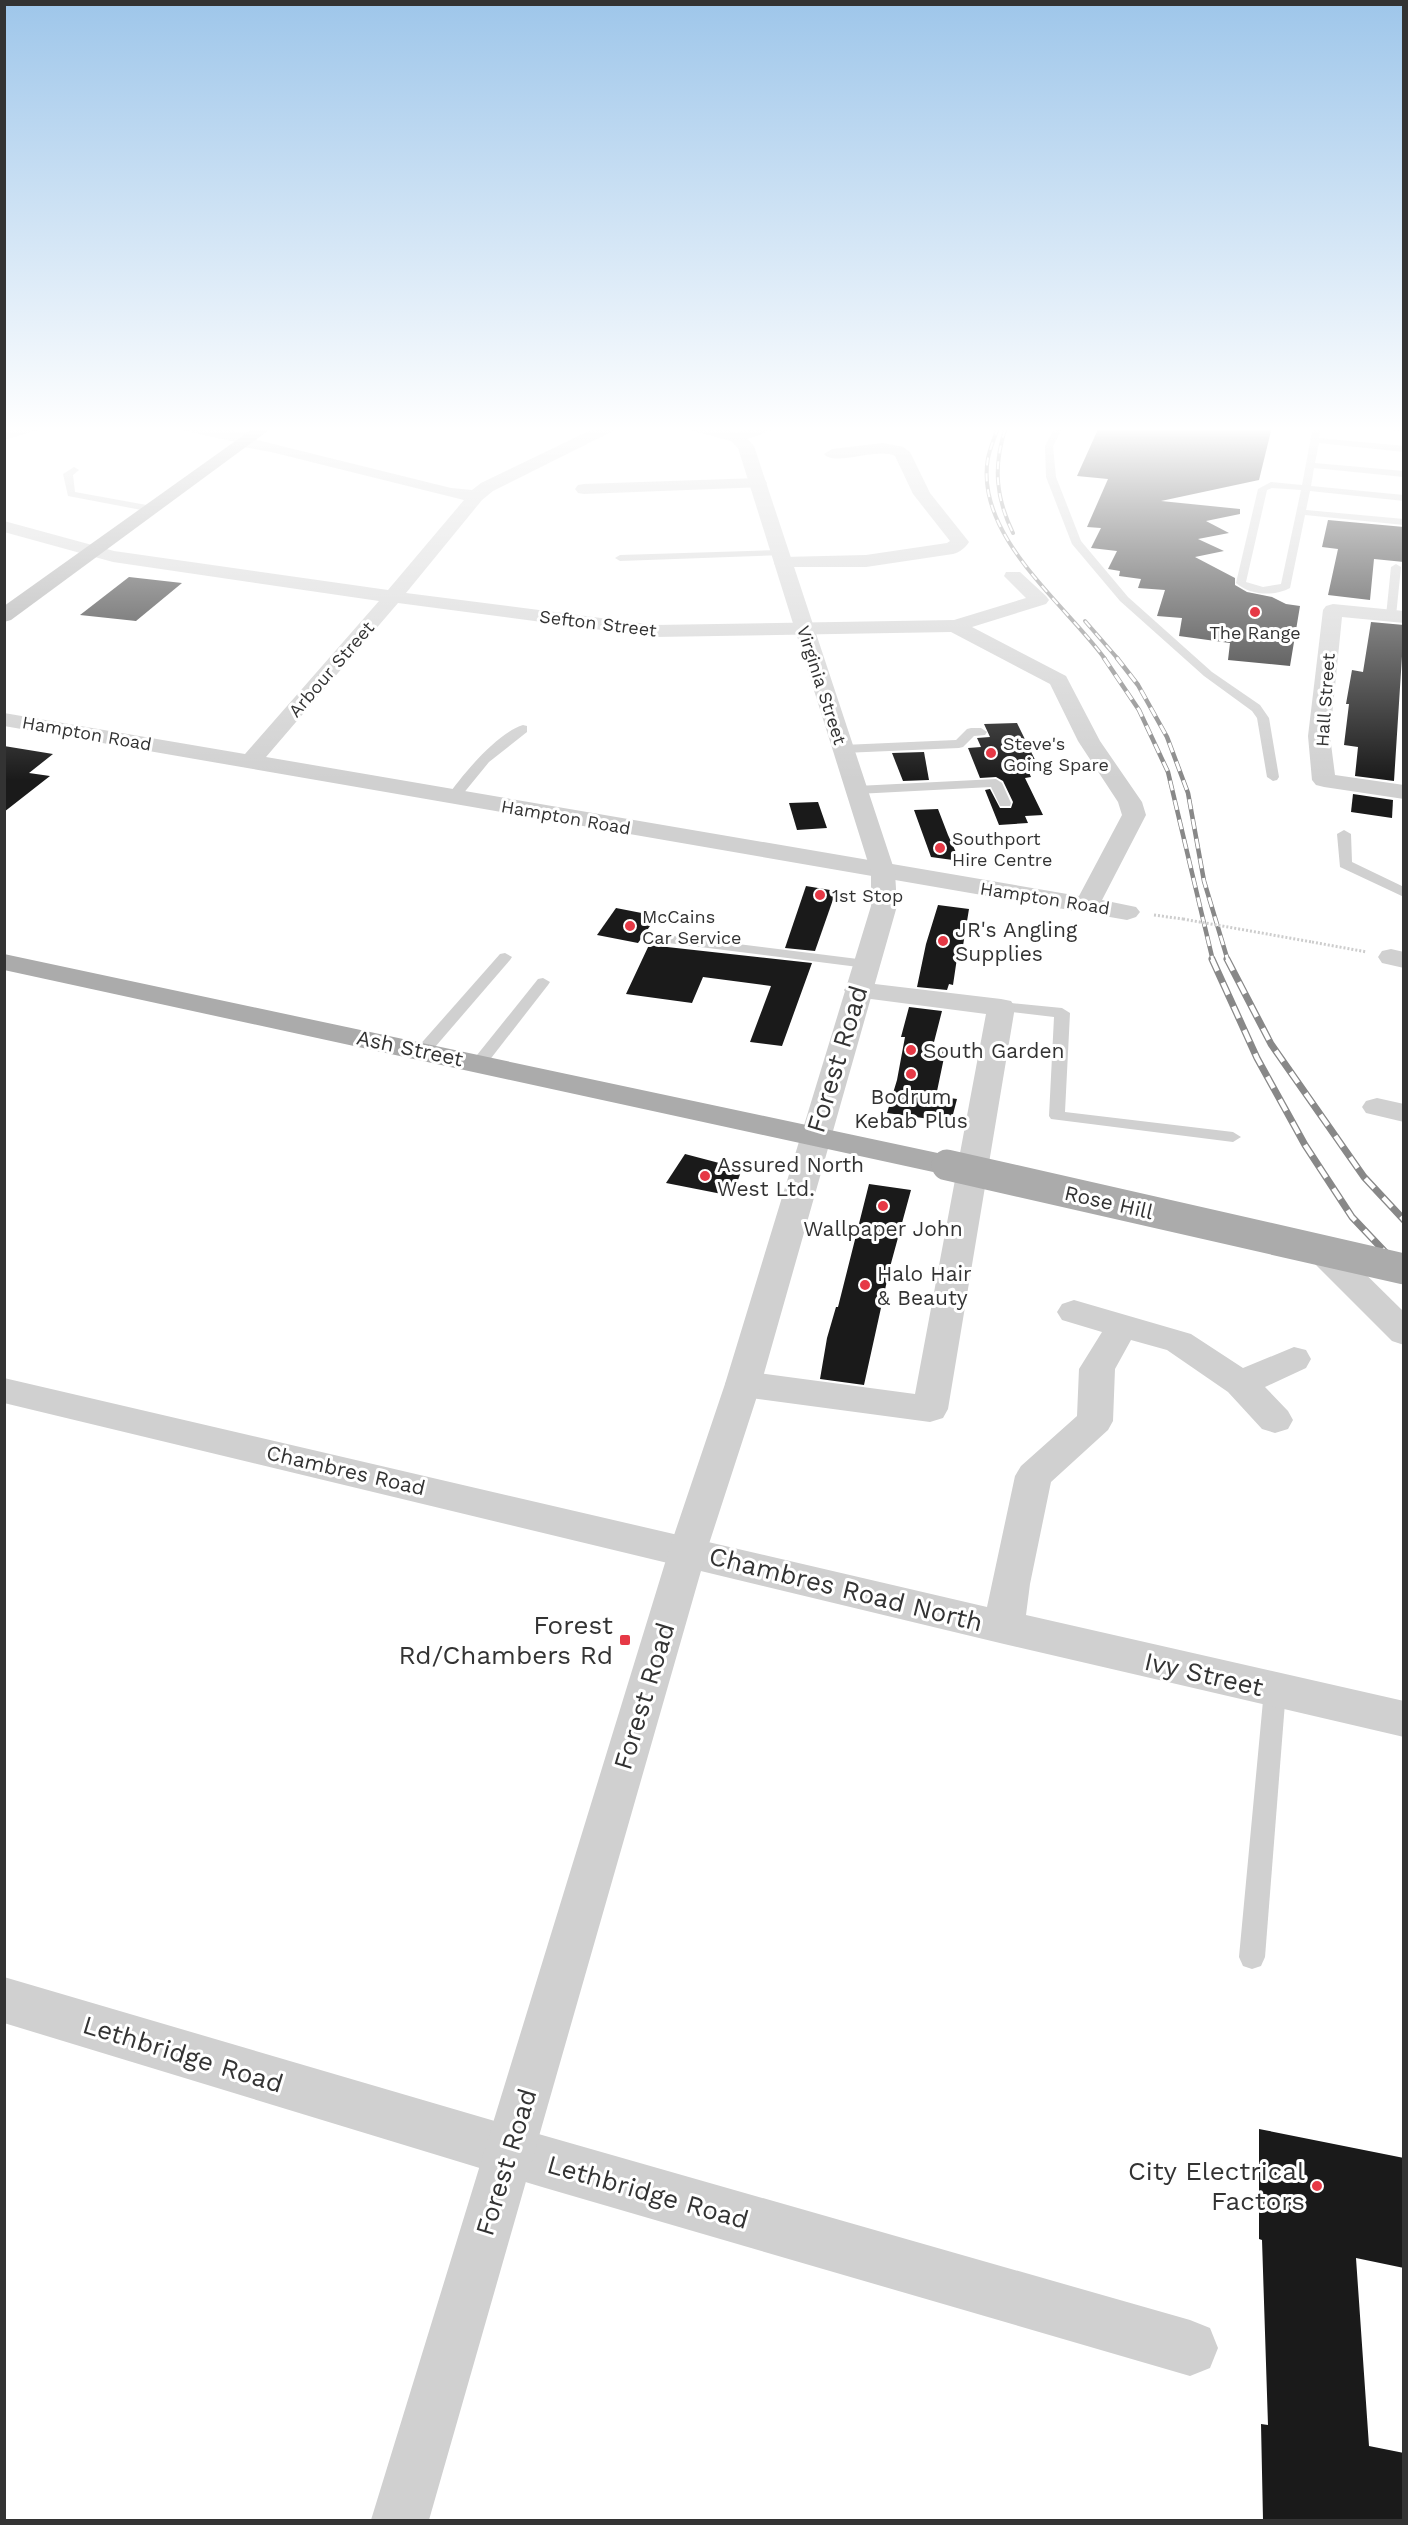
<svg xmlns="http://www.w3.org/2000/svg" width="1408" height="2525" viewBox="0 0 1408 2525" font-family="'Work Sans',sans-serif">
	<rect width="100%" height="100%" fill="#fff"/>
	<g fill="#1a1a1a">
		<polygon points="1099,427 1272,427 1259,480 1161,501 1240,509 1240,514 1206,521 1229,533 1198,539 1224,551 1195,557 1235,578 1235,585 1247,592 1272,597 1286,604 1300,606 1290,666 1228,660 1230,643 1179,636 1182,618 1157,616 1165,590 1138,588 1141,579 1119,576 1120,571 1108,569 1117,551 1091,548 1101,528 1087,527 1108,479 1077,476"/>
		<polygon points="1328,520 1404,527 1404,562 1374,559 1370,600 1328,595 1338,549 1322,547"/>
		<polygon points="129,577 182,583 136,621 80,615"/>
		<polygon points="1371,622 1404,625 1394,781 1355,776 1358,747 1344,745 1349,704 1346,704 1352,670 1363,672"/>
		<polygon points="1017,723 1040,770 1028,770 1031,777 1025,778 1043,815 1025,816 1028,823 999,825 985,790 990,789 1000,808 1011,808 1013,802 1003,781 996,777 980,778 968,748 981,747 977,738 990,737 984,724"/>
		<polygon points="4,746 53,754 29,773 50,776 4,812"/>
		<polygon points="924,752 929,780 903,781 892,753"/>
		<polygon points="1353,794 1393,800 1392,818 1351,812"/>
		<polygon points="818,802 827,828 797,830 789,803"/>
		<polygon points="938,809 948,835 960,861 931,857 914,810"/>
		<polygon points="806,886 836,891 815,951 785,948"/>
		<polygon points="938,905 969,909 961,958 957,958 953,985 949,984 947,990 917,987 926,944"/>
		<polygon points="616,908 657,916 638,943 597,935"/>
		<polygon points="649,945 812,963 782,1046 750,1042 771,986 703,977 692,1003 626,994"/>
		<polygon points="909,1007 942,1011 933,1046 946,1048 936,1096 957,1099 951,1122 887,1113 897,1080 905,1037 901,1037"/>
		<polygon points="685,1154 742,1169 732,1196 666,1183"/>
		<polygon points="869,1184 911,1190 890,1267 864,1385 820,1379 827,1338 836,1307 838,1307"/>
		<polygon points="1259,2129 1404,2158 1404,2268 1356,2258 1369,2446 1404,2453 1404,2520 1263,2520 1261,2424 1268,2425 1262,2240 1259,2239"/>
	</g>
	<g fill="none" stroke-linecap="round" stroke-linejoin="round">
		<g stroke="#cdcdcd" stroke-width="3" stroke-dasharray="2 2" stroke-linecap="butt">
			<polyline points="1154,915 1183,919"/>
			<polyline points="1312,942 1367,952"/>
		</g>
		<g fill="#d0d0d0" fill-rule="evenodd">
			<polygon points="1055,427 1063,427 1053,446 1056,477 1081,541 1128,597 1212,672 1260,705 1269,718 1279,777 1277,780 1273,781 1267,777 1257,718 1252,711 1204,676 1120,601 1072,544 1046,477 1045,446"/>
			<path d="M1313,427H1321L1319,438L1404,446V452L1319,443L1315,463L1404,471V477L1314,468L1311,486L1404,495V501L1310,491L1306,510L1404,519V525L1305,515L1290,588C1273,597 1250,595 1236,583L1258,489L1271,482L1302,485ZM1272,488L1301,490L1281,584L1263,587L1246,582L1267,490Z"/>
			<polygon points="1386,427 1404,427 1404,431 1390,430"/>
			<polygon points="74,467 79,470 73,475 75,492 152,506 157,509 152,512 68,496 63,474"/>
			<polygon points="780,550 784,551 784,555 620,561 615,558 620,555"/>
			<polygon points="1396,564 1401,567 1396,616 1391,619 1386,616 1391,567"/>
			<path d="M523,725L527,726V732L489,762L458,800H448L447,797C462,775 497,733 523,725Z"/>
			<polygon points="971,728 981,728 987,732 985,735 974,736 963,747 959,748 843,753 837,749 843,745 956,740 967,729"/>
			<polygon points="996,779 1002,783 1011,803 1010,806 1000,806 991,787 857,794 851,790 857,786"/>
			<polygon points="1344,830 1351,834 1352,862 1404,887 1404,897 1340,867 1337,834"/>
			<polygon points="673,936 866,960 873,964 866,968 668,943 666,940 668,937"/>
			<polygon points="505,953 512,957 510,960 429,1054 417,1054 415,1051 417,1048 500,954"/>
			<polygon points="543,978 550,982 548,985 485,1066 473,1066 471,1063 473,1060 538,979"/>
			<polygon points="1001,1002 1062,1008 1070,1013 1065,1112 1233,1132 1241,1137 1233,1142 1051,1119 1049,1116 1054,1017 996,1010 993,1007"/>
			<polygon points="1275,1681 1283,1683 1286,1690 1265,1957 1261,1966 1252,1969 1243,1966 1239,1957 1264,1690 1267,1683"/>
		</g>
		<g fill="#d0d0d0" fill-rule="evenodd">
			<path d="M179,427H207L250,433L256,435L257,440L451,488L472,490L481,483L597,427H617L615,430L493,491L482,500L406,593L655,625L954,620L1026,598L1004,576L1006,572H1020L1046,596L1049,600L1046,604L972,627L1066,676L1100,741L1142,802L1146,815L1102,900L1136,907L1140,912L1136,917L1127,920L4,726V713L245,754L379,601L113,562L4,532V521L114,551L388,590L464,500L271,452L237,446L236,442L181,430ZM398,603L655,637L951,632L1050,684L1078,741L1118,802L1122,815L1079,896L266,757Z"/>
			<polygon points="752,427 774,427 772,430 737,443 729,438 731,435"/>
			<path d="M883,443L903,447L910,452L930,493L969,542C965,548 960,552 953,554L866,567H776L774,563L776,559L783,557L866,555L947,543L950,541L913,494L895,456C877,447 835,467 824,454L832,449Z"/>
			<polygon points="758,478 764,479 767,483 764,487 584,494 578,493 575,489 578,485 584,484"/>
			<polygon points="1333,604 1404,611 1404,623 1342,617 1330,736 1335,775 1404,785 1404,799 1324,787 1316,785 1312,780 1308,736 1323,610 1326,606"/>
			<polygon points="1391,949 1404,952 1404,968 1382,963 1378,957 1382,951"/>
			<polygon points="858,982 1001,999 1011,1001 1015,1007 948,1409 943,1418 930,1422 743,1397 730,1393 725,1384 730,1375 743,1371 915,1394 986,1014 848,996 844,990 848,984"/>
			<polygon points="1377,1098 1404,1104 1404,1122 1366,1113 1362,1107 1366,1101"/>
			<polygon points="1322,1240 1334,1243 1404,1312 1404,1345 1392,1341 1310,1259 1306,1251 1310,1243"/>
			<polygon points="1074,1300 1191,1334 1243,1368 1294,1347 1306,1350 1311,1359 1306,1368 1265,1387 1288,1411 1293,1420 1288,1429 1275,1433 1262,1429 1228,1392 1167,1350 1131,1340 1115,1369 1113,1421 1108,1430 1051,1482 1030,1584 1026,1615 1404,1701 1404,1737 1004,1644 4,1403 4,1378 987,1607 1015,1476 1021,1466 1077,1416 1079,1369 1102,1332 1062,1320 1057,1312 1062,1304"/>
			<polygon points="4,1977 542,2135 1190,2320 1210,2328 1218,2348 1210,2368 1190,2376 542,2187 4,2023"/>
		</g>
		<g fill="#d0d0d0" fill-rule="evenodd">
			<polygon points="16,427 40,427 38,430 4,440 4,430"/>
			<path d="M688,427C710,426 740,427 754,446L895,872L897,906L761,1384L707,1550L429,2520H371L669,1550L725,1384L871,906V872L738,448L731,441L690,430Z"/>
		</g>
		<polygon fill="#ababab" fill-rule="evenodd" points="4,954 947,1155 958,1158 962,1165 958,1172 947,1175 4,970"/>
		<polygon fill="#a2a2a2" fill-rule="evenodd" points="255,427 273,427 11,620 4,622 4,606"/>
		<defs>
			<g id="rail-far2">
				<path d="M998,427C995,437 990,448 988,458C974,535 1065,604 1105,659"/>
				<path d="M1005,430C993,467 996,498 1013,533"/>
				<polyline points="1085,621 1118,659"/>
			</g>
			<g id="rail-far1">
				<polyline points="1104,658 1139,710 1168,772 1213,961"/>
				<polyline points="1117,658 1138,685 1167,737 1188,793 1204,881 1228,961"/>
			</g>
			<g id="rail">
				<polyline points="1212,959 1257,1058 1305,1145 1352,1217 1404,1272"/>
				<polyline points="1227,959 1271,1044 1364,1177 1404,1220"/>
			</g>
		</defs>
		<use href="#rail-far2" stroke="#888" stroke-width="4"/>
		<use href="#rail-far1" stroke="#888" stroke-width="4.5"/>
		<use href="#rail" stroke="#888" stroke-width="7"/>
		<use href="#rail-far2" stroke="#fff" stroke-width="2" stroke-dasharray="8" stroke-linecap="butt"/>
		<use href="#rail-far1" stroke="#fff" stroke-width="3" stroke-dasharray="10" stroke-linecap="butt"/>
		<use href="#rail" stroke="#fff" stroke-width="4.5" stroke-dasharray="13" stroke-linecap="butt"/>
		<polyline stroke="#cdcdcd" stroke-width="3" stroke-dasharray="2 2" stroke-linecap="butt" points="1183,919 1312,942"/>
		<polyline stroke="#ababab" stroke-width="31" points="947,1165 1404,1269"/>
	</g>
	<linearGradient id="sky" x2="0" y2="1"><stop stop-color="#9ec6ea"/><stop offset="0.55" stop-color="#fff"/><stop offset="1" stop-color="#fff" stop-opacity="0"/></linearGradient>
	<rect width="1408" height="780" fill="url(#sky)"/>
	<g fill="#e63946" stroke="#fff" stroke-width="2">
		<circle cx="1255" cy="612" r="6"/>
		<circle cx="991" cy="753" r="6"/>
		<circle cx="940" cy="848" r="6"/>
		<circle cx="820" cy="895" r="6"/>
		<circle cx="630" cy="926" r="6"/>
		<circle cx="943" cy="941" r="6"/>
		<circle cx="911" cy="1050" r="6"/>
		<circle cx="911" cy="1074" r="6"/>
		<circle cx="705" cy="1176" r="6"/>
		<circle cx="883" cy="1206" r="6"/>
		<circle cx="865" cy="1285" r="6"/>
		<rect x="619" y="1634" width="12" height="12" rx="3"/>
		<circle cx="1317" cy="2186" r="6"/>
	</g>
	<g text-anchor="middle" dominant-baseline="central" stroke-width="6" stroke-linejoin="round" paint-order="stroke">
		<g font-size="18" fill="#333" stroke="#fff">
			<text transform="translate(598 623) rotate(7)">Sefton Street</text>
			<text transform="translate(331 669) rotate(-49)">Arbour Street</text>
			<text transform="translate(822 685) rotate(72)">Virginia Street</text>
			<text transform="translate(1325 700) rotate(-86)">Hall Street</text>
			<text transform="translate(87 733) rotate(10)">Hampton Road</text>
			<text transform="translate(566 817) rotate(10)">Hampton Road</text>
			<text transform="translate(1045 898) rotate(9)">Hampton Road</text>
		</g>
		<g font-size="18" fill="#333" stroke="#fff" text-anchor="start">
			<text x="1255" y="632" text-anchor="middle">The Range</text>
			<text x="1003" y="743">Steve's<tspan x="1003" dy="21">Going Spare</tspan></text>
			<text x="952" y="838">Southport<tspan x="952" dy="21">Hire Centre</tspan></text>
			<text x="832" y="895">1st Stop</text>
			<text x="642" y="916">McCains<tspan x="642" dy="21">Car Service</tspan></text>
		</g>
		<g font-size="21" fill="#333" stroke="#fff" text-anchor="start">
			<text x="955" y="929">JR's Angling<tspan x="955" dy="24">Supplies</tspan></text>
			<text x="923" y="1050">South Garden</text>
			<text x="911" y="1096" text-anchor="middle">Bodrum<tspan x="911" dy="24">Kebab Plus</tspan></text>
			<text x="717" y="1164">Assured North<tspan x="717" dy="24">West Ltd.</tspan></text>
			<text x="883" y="1228" text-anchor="middle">Wallpaper John</text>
			<text x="877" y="1273">Halo Hair<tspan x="877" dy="24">&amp; Beauty</tspan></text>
		</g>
		<g font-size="21" fill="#333" stroke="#fff">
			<text transform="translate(410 1048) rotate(12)">Ash Street</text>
			<text transform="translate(1109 1202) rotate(13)">Rose Hill</text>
			<text transform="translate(346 1470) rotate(13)">Chambres Road</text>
		</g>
		<g font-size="26" fill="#333" stroke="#fff">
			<text transform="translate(837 1059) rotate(-73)">Forest Road</text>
			<text transform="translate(846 1589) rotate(14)">Chambres Road North</text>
			<text transform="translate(1204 1674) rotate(13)">Ivy Street</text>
			<text transform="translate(644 1696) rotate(-73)">Forest Road</text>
			<text transform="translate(183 2054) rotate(17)">Lethbridge Road</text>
			<text transform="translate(506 2162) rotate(-73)">Forest Road</text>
			<text transform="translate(648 2192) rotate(16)">Lethbridge Road</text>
		</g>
		<g font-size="26" fill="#333" stroke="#fff" text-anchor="end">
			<text x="613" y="1625">Forest<tspan x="613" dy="30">Rd/Chambers Rd</tspan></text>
			<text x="1305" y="2171">City Electrical<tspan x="1305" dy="30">Factors</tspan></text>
		</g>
	</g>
	<rect width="1408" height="2525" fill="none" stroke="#333333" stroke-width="12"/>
</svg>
